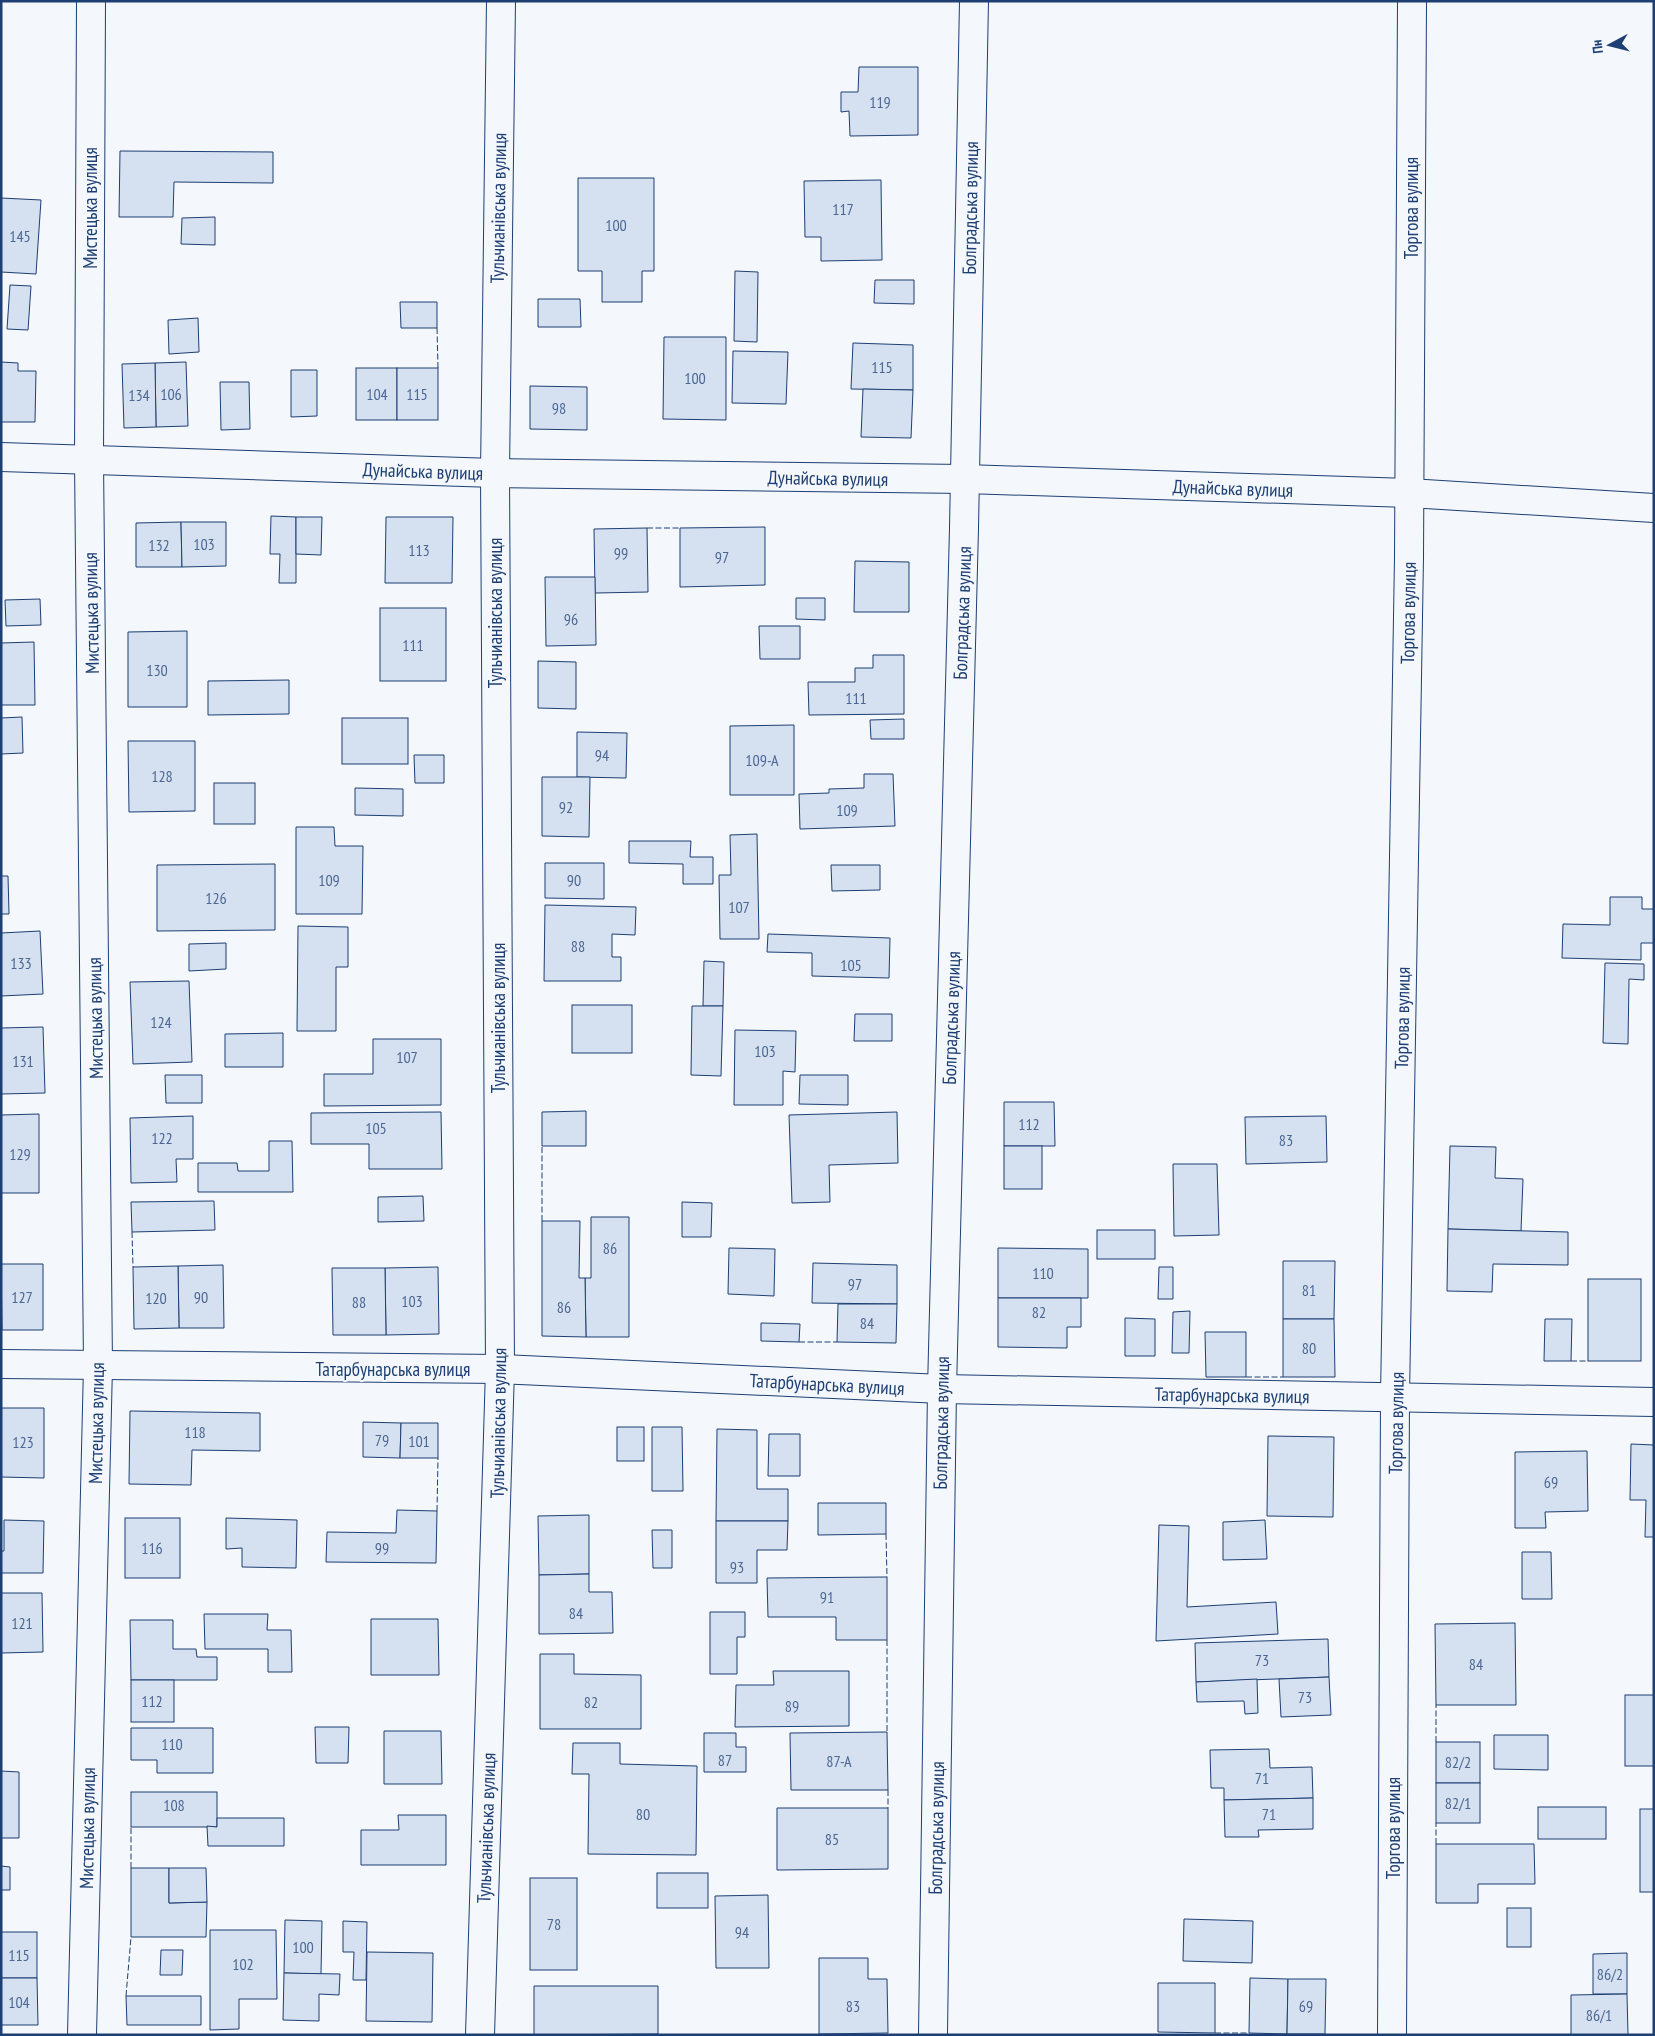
<svg xmlns="http://www.w3.org/2000/svg" width="1655" height="2036" viewBox="0 0 1655 2036" font-family="'PT Sans Narrow',sans-serif">
	<rect width="100%" height="100%" fill="#f4f7fb"/>
	<g fill="#d5e0f0" stroke="#1d3f73">
		<polygon points="859,67 918,67 918,135 850,136 849,111 841,112 841,92 858,92"/>
		<polygon points="120,151 273,152 273,183 174,182 173,217 119,217"/>
		<polygon points="578,178 654,178 654,271 642,271 642,302 602,302 602,271 578,271"/>
		<polygon points="881,180 882,260 821,261 821,237 805,237 804,181"/>
		<polygon points="1,198 41,200 36,274 1,272"/>
		<polygon points="215,217 215,245 181,244 182,218"/>
		<polygon points="735,271 758,272 757,342 734,341"/>
		<polygon points="875,280 914,280 914,304 874,303"/>
		<polygon points="10,285 31,286 28,330 7,329"/>
		<polygon points="538,299 580,299 581,327 538,327"/>
		<polygon points="400,302 437,302 437,328 401,328"/>
		<polygon points="198,318 199,352 169,354 168,320"/>
		<polygon points="664,337 726,337 726,420 663,419"/>
		<polygon points="853,343 913,345 913,390 851,389"/>
		<polygon points="733,351 788,352 786,404 732,403"/>
		<polygon points="1,362 18,363 18,371 36,371 35,422 1,422"/>
		<polygon points="186,362 188,426 156,427 155,363"/>
		<polygon points="155,363 156,427 124,428 122,364"/>
		<rect x="356" y="368" width="41" height="52"/>
		<rect x="397" y="368" width="41" height="52"/>
		<polygon points="291,370 317,370 317,416 291,417"/>
		<polygon points="220,382 249,382 250,429 221,430"/>
		<polygon points="530,386 587,387 587,430 530,429"/>
		<polygon points="863,389 913,390 911,438 861,437"/>
		<polygon points="271,516 296,517 296,583 279,583 280,554 270,554"/>
		<polygon points="296,517 322,517 321,555 296,554"/>
		<polygon points="386,517 453,517 452,583 385,583"/>
		<polygon points="181,522 182,567 136,567 136,523"/>
		<polygon points="181,522 226,522 226,566 182,567"/>
		<polygon points="765,527 765,585 680,587 680,528"/>
		<polygon points="647,528 648,592 595,593 594,529"/>
		<polygon points="855,561 909,562 909,612 854,612"/>
		<polygon points="545,577 595,577 596,645 546,646"/>
		<polygon points="796,598 825,598 825,620 796,619"/>
		<polygon points="40,599 41,625 6,626 5,600"/>
		<rect x="380" y="608" width="66" height="73"/>
		<polygon points="759,626 800,626 800,659 760,659"/>
		<polygon points="187,631 187,707 128,707 128,632"/>
		<polygon points="34,642 35,705 1,705 1,643"/>
		<polygon points="873,655 904,655 904,714 809,715 808,682 855,682 855,668 873,668"/>
		<polygon points="538,661 576,662 576,709 538,708"/>
		<polygon points="289,680 289,714 208,715 208,681"/>
		<polygon points="22,717 23,753 1,754 1,718"/>
		<rect x="342" y="718" width="66" height="46"/>
		<polygon points="904,719 904,739 871,739 870,720"/>
		<polygon points="794,725 794,795 730,795 730,726"/>
		<polygon points="577,732 627,733 626,778 577,777"/>
		<polygon points="128,741 195,741 195,811 129,812"/>
		<polygon points="414,755 444,755 444,783 415,783"/>
		<polygon points="864,774 893,774 895,826 800,829 799,794 829,793 829,789 864,788"/>
		<polygon points="542,777 590,777 589,837 542,836"/>
		<rect x="214" y="783" width="41" height="41"/>
		<polygon points="355,788 403,789 403,816 355,815"/>
		<polygon points="296,827 334,827 335,846 363,846 362,914 296,914"/>
		<polygon points="757,834 759,939 720,939 719,875 731,875 730,835"/>
		<polygon points="629,841 691,841 690,857 713,857 713,884 683,884 683,864 629,863"/>
		<polygon points="545,863 604,863 604,899 545,898"/>
		<polygon points="275,864 275,930 157,931 157,865"/>
		<polygon points="831,865 880,865 880,890 832,891"/>
		<polygon points="1,876 8,876 9,914 1,914"/>
		<polygon points="1610,897 1642,897 1642,909 1654,909 1654,943 1641,943 1641,960 1562,958 1563,924 1610,925"/>
		<polygon points="545,905 636,907 635,935 612,934 612,957 621,957 621,981 544,981"/>
		<polygon points="298,926 348,927 348,967 336,967 336,1031 297,1031"/>
		<polygon points="40,931 43,994 1,996 1,933"/>
		<polygon points="768,934 890,938 889,978 812,976 812,953 767,952"/>
		<polygon points="226,943 226,969 189,971 189,944"/>
		<polygon points="704,961 724,962 723,1006 703,1006"/>
		<polygon points="1605,963 1644,964 1644,980 1629,979 1628,1044 1603,1043"/>
		<polygon points="189,981 192,1062 133,1064 130,982"/>
		<rect x="572" y="1005" width="60" height="48"/>
		<polygon points="692,1006 723,1006 721,1076 691,1075"/>
		<polygon points="855,1014 892,1014 892,1041 854,1041"/>
		<polygon points="43,1027 45,1093 1,1094 1,1028"/>
		<polygon points="735,1030 796,1031 795,1072 783,1071 783,1105 734,1105"/>
		<polygon points="283,1033 283,1067 225,1067 225,1034"/>
		<polygon points="373,1039 441,1039 441,1105 324,1106 324,1074 373,1074"/>
		<polygon points="165,1075 202,1075 202,1103 166,1103"/>
		<polygon points="800,1075 848,1075 848,1105 799,1104"/>
		<polygon points="1004,1102 1054,1102 1055,1146 1004,1146"/>
		<polygon points="586,1111 586,1146 542,1146 542,1112"/>
		<polygon points="441,1112 442,1169 369,1169 369,1144 311,1144 311,1113"/>
		<polygon points="897,1112 898,1163 829,1165 830,1202 792,1203 789,1115"/>
		<polygon points="39,1114 39,1193 1,1193 1,1115"/>
		<polygon points="193,1116 193,1159 176,1159 177,1182 131,1183 130,1118"/>
		<polygon points="1326,1116 1327,1162 1246,1164 1245,1117"/>
		<polygon points="269,1141 292,1141 293,1192 198,1192 198,1163 237,1163 238,1171 269,1171"/>
		<rect x="1004" y="1146" width="38" height="43"/>
		<polygon points="1450,1146 1496,1147 1495,1178 1523,1179 1521,1231 1448,1229"/>
		<polygon points="1173,1164 1217,1164 1219,1235 1174,1236"/>
		<polygon points="423,1196 424,1221 378,1222 378,1197"/>
		<polygon points="214,1201 215,1230 132,1232 131,1202"/>
		<polygon points="682,1202 712,1203 711,1237 682,1237"/>
		<polygon points="591,1217 629,1217 629,1337 586,1337 585,1278 591,1278"/>
		<polygon points="542,1221 580,1221 579,1278 585,1278 586,1337 542,1336"/>
		<polygon points="1448,1229 1568,1232 1568,1265 1493,1264 1492,1292 1447,1291"/>
		<rect x="1097" y="1230" width="58" height="29"/>
		<polygon points="729,1248 775,1249 774,1296 728,1294"/>
		<polygon points="998,1248 1088,1249 1088,1298 998,1298"/>
		<polygon points="1283,1261 1335,1261 1334,1319 1283,1319"/>
		<polygon points="813,1263 897,1265 897,1304 812,1303"/>
		<polygon points="1,1264 43,1264 43,1330 2,1330"/>
		<polygon points="223,1265 224,1328 179,1328 178,1266"/>
		<polygon points="178,1266 179,1328 134,1329 133,1267"/>
		<polygon points="438,1267 439,1334 386,1335 385,1268"/>
		<polygon points="1159,1267 1173,1267 1173,1299 1158,1299"/>
		<polygon points="332,1268 385,1268 386,1335 333,1335"/>
		<rect x="1588" y="1279" width="53" height="82"/>
		<polygon points="998,1298 1081,1298 1081,1327 1067,1327 1067,1348 998,1347"/>
		<polygon points="838,1304 897,1304 896,1343 837,1342"/>
		<polygon points="1190,1311 1189,1353 1172,1353 1173,1312"/>
		<polygon points="1125,1318 1155,1319 1155,1356 1125,1356"/>
		<polygon points="1283,1319 1334,1319 1335,1377 1283,1377"/>
		<polygon points="1545,1319 1572,1319 1571,1361 1544,1361"/>
		<polygon points="761,1323 800,1324 799,1342 761,1341"/>
		<polygon points="1205,1332 1246,1332 1246,1377 1206,1377"/>
		<polygon points="1,1408 44,1408 44,1478 1,1477"/>
		<polygon points="130,1411 260,1413 260,1451 192,1450 191,1485 129,1484"/>
		<polygon points="363,1422 401,1423 400,1458 363,1457"/>
		<polygon points="401,1423 438,1423 438,1458 400,1458"/>
		<rect x="617" y="1427" width="27" height="34"/>
		<polygon points="652,1427 682,1427 683,1491 652,1491"/>
		<polygon points="717,1429 757,1430 757,1489 788,1489 788,1521 716,1521"/>
		<polygon points="769,1434 800,1434 800,1476 768,1476"/>
		<polygon points="1268,1436 1334,1437 1333,1517 1267,1516"/>
		<polygon points="1631,1444 1654,1445 1654,1537 1645,1537 1646,1500 1630,1500"/>
		<polygon points="1587,1451 1588,1511 1545,1512 1546,1528 1515,1528 1515,1452"/>
		<polygon points="818,1503 886,1503 886,1534 818,1535"/>
		<polygon points="397,1510 437,1511 436,1563 326,1562 327,1532 396,1533"/>
		<polygon points="589,1515 589,1574 539,1575 538,1516"/>
		<rect x="125" y="1518" width="55" height="60"/>
		<polygon points="226,1518 297,1520 296,1568 242,1567 242,1548 226,1549"/>
		<polygon points="4,1520 44,1521 43,1573 1,1573 1,1551 4,1551"/>
		<polygon points="1265,1520 1267,1559 1223,1560 1223,1522"/>
		<polygon points="716,1521 788,1521 787,1550 757,1550 757,1583 716,1583"/>
		<polygon points="1159,1525 1189,1526 1187,1607 1276,1602 1278,1634 1156,1641"/>
		<polygon points="652,1530 672,1530 672,1568 653,1568"/>
		<polygon points="1522,1552 1551,1552 1552,1599 1522,1599"/>
		<polygon points="589,1574 589,1592 612,1592 613,1633 539,1634 539,1575"/>
		<polygon points="887,1577 887,1640 836,1640 836,1617 768,1617 767,1578"/>
		<polygon points="1,1593 42,1593 43,1652 1,1653"/>
		<polygon points="710,1612 745,1612 745,1637 737,1637 737,1674 710,1674"/>
		<polygon points="204,1614 268,1614 267,1630 291,1630 292,1672 268,1672 268,1649 205,1649"/>
		<polygon points="371,1619 438,1619 439,1675 371,1675"/>
		<polygon points="130,1620 173,1620 173,1649 196,1649 197,1657 217,1657 217,1680 131,1680"/>
		<polygon points="1515,1623 1516,1705 1436,1705 1435,1624"/>
		<polygon points="1328,1639 1329,1677 1196,1682 1195,1643"/>
		<polygon points="540,1654 574,1654 574,1674 641,1675 641,1729 540,1729"/>
		<polygon points="773,1671 849,1671 849,1726 735,1727 736,1685 774,1685"/>
		<polygon points="1329,1677 1331,1715 1281,1717 1279,1679"/>
		<polygon points="1257,1679 1258,1713 1245,1714 1244,1701 1197,1702 1196,1682"/>
		<rect x="131" y="1680" width="43" height="42"/>
		<rect x="1625" y="1695" width="29" height="71"/>
		<polygon points="315,1727 349,1727 348,1763 316,1763"/>
		<polygon points="131,1728 213,1728 213,1773 157,1773 157,1760 131,1760"/>
		<polygon points="384,1731 441,1731 442,1784 384,1784"/>
		<polygon points="887,1732 888,1790 791,1790 790,1733"/>
		<polygon points="704,1733 736,1733 736,1747 746,1747 746,1772 704,1772"/>
		<polygon points="1494,1735 1548,1735 1548,1770 1494,1769"/>
		<rect x="1436" y="1742" width="44" height="41"/>
		<polygon points="573,1743 620,1743 620,1764 697,1766 696,1855 588,1854 589,1774 572,1774"/>
		<polygon points="1269,1749 1270,1768 1312,1767 1313,1798 1224,1800 1224,1788 1211,1788 1210,1750"/>
		<polygon points="1,1771 19,1772 19,1838 1,1838"/>
		<rect x="1436" y="1783" width="44" height="40"/>
		<rect x="131" y="1792" width="86" height="35"/>
		<polygon points="1313,1798 1313,1829 1258,1830 1259,1837 1225,1837 1224,1800"/>
		<rect x="1538" y="1807" width="68" height="32"/>
		<polygon points="777,1808 888,1808 888,1869 777,1870"/>
		<rect x="1640" y="1809" width="14" height="83"/>
		<polygon points="398,1815 446,1815 446,1865 361,1865 361,1830 399,1830"/>
		<polygon points="217,1818 284,1818 284,1846 208,1846 207,1826 217,1827"/>
		<polygon points="1436,1844 1534,1844 1535,1884 1478,1884 1478,1903 1436,1903"/>
		<polygon points="1,1866 10,1867 10,1890 1,1890"/>
		<polygon points="131,1868 169,1868 169,1903 207,1902 206,1937 131,1937"/>
		<polygon points="169,1868 206,1868 207,1902 169,1903"/>
		<rect x="657" y="1873" width="51" height="35"/>
		<rect x="530" y="1878" width="47" height="92"/>
		<polygon points="768,1895 769,1968 716,1968 715,1896"/>
		<rect x="1507" y="1908" width="24" height="39"/>
		<polygon points="1184,1919 1253,1921 1252,1963 1183,1961"/>
		<polygon points="285,1920 322,1921 321,1974 284,1973"/>
		<polygon points="343,1921 367,1922 366,1980 353,1980 354,1952 343,1952"/>
		<polygon points="210,1930 276,1930 277,1999 239,1999 239,2029 210,2030"/>
		<rect x="1" y="1932" width="36" height="46"/>
		<polygon points="161,1950 183,1950 182,1975 160,1975"/>
		<polygon points="367,1952 433,1953 432,2022 366,2021"/>
		<polygon points="1627,1953 1627,1994 1593,1994 1593,1954"/>
		<polygon points="819,1958 868,1958 868,1979 887,1979 888,2033 819,2034"/>
		<polygon points="284,1973 340,1974 339,1995 319,1994 319,2021 283,2020"/>
		<polygon points="1,1978 37,1978 38,2025 1,2025"/>
		<polygon points="1250,1978 1288,1979 1287,2034 1249,2033"/>
		<polygon points="1288,1979 1326,1979 1325,2034 1287,2034"/>
		<polygon points="1158,1983 1215,1983 1215,2033 1158,2032"/>
		<polygon points="534,1986 658,1986 658,2034 534,2035"/>
		<polygon points="1627,1994 1628,2035 1571,2035 1571,1995"/>
		<polygon points="126,1996 201,1996 201,2025 127,2025"/>
	</g>
	<g fill="none" stroke-linecap="round" stroke-linejoin="round">
		<defs>
			<g id="street">
				<polyline points="1,1364 500,1369 942,1389 1654,1402"/>
				<polyline points="82,2035 98,1366 89,459 91,1"/>
				<polyline points="480,2035 500,1369 495,473"/>
				<polyline points="933,2035 942,1389 964,528 974,1"/>
			</g>
			<g id="secondary">
				<polyline points="1,457 495,473 965,479 1409,493 1654,508"/>
				<polyline points="495,473 501,1"/>
				<polyline points="1392,2035 1395,1398 1409,557 1412,1"/>
			</g>
		</defs>
		<use href="#street" stroke="#1d3f73" stroke-width="30"/>
		<use href="#secondary" stroke="#1d3f73" stroke-width="30"/>
		<use href="#street" stroke="#f4f7fb" stroke-width="28"/>
		<use href="#secondary" stroke="#f4f7fb" stroke-width="28"/>
		<g stroke="#1d3f73" stroke-width="1" stroke-dasharray="6 2.5" stroke-linecap="butt">
			<polyline points="437,328 438,368"/>
			<polyline points="647,528 680,528"/>
			<polyline points="542,1221 542,1146"/>
			<polyline points="132,1232 133,1267"/>
			<polyline points="799,1342 837,1342"/>
			<polyline points="1571,1361 1588,1361"/>
			<polyline points="1246,1377 1283,1377"/>
			<polyline points="437,1511 438,1458"/>
			<polyline points="886,1534 887,1577"/>
			<polyline points="887,1640 887,1732"/>
			<polyline points="1436,1742 1436,1705"/>
			<polyline points="888,1790 888,1808"/>
			<polyline points="1436,1844 1436,1823"/>
			<polyline points="131,1868 131,1827"/>
			<polyline points="126,1996 131,1937"/>
			<polyline points="1215,2033 1249,2033"/>
		</g>
	</g>
	<g text-anchor="middle" dominant-baseline="central" stroke-width="4" stroke-linejoin="round" paint-order="stroke">
		<g font-size="16" fill="#4b6792">
			<text x="880" y="102">119</text>
			<text x="843" y="209">117</text>
			<text x="616" y="225">100</text>
			<text x="20" y="236">145</text>
			<text x="882" y="367">115</text>
			<text x="695" y="378">100</text>
			<text x="171" y="394">106</text>
			<text x="377" y="394">104</text>
			<text x="417" y="394">115</text>
			<text x="139" y="395">134</text>
			<text x="559" y="408">98</text>
			<text x="204" y="544">103</text>
			<text x="159" y="545">132</text>
			<text x="419" y="550">113</text>
			<text x="621" y="553">99</text>
			<text x="722" y="557">97</text>
			<text x="571" y="619">96</text>
			<text x="413" y="645">111</text>
			<text x="157" y="670">130</text>
			<text x="856" y="698">111</text>
			<text x="602" y="755">94</text>
			<text x="762" y="760">109-А</text>
			<text x="162" y="776">128</text>
			<text x="566" y="807">92</text>
			<text x="847" y="810">109</text>
			<text x="329" y="880">109</text>
			<text x="574" y="880">90</text>
			<text x="216" y="898">126</text>
			<text x="739" y="907">107</text>
			<text x="578" y="946">88</text>
			<text x="21" y="963">133</text>
			<text x="851" y="965">105</text>
			<text x="161" y="1022">124</text>
			<text x="765" y="1051">103</text>
			<text x="407" y="1057">107</text>
			<text x="23" y="1061">131</text>
			<text x="1029" y="1124">112</text>
			<text x="376" y="1128">105</text>
			<text x="162" y="1138">122</text>
			<text x="1286" y="1140">83</text>
			<text x="20" y="1154">129</text>
			<text x="610" y="1248">86</text>
			<text x="1043" y="1273">110</text>
			<text x="855" y="1284">97</text>
			<text x="1309" y="1290">81</text>
			<text x="22" y="1297">127</text>
			<text x="201" y="1297">90</text>
			<text x="156" y="1298">120</text>
			<text x="412" y="1301">103</text>
			<text x="359" y="1302">88</text>
			<text x="564" y="1307">86</text>
			<text x="1039" y="1312">82</text>
			<text x="867" y="1323">84</text>
			<text x="1309" y="1348">80</text>
			<text x="195" y="1432">118</text>
			<text x="382" y="1440">79</text>
			<text x="419" y="1441">101</text>
			<text x="23" y="1442">123</text>
			<text x="1551" y="1482">69</text>
			<text x="152" y="1548">116</text>
			<text x="382" y="1548">99</text>
			<text x="737" y="1567">93</text>
			<text x="827" y="1597">91</text>
			<text x="576" y="1613">84</text>
			<text x="22" y="1623">121</text>
			<text x="1262" y="1660">73</text>
			<text x="1476" y="1664">84</text>
			<text x="1305" y="1697">73</text>
			<text x="152" y="1701">112</text>
			<text x="591" y="1702">82</text>
			<text x="792" y="1706">89</text>
			<text x="172" y="1744">110</text>
			<text x="725" y="1760">87</text>
			<text x="839" y="1761">87-А</text>
			<text x="1458" y="1762">82/2</text>
			<text x="1262" y="1778">71</text>
			<text x="1458" y="1803">82/1</text>
			<text x="174" y="1805">108</text>
			<text x="643" y="1814">80</text>
			<text x="1269" y="1814">71</text>
			<text x="832" y="1839">85</text>
			<text x="554" y="1924">78</text>
			<text x="742" y="1932">94</text>
			<text x="303" y="1947">100</text>
			<text x="19" y="1955">115</text>
			<text x="243" y="1964">102</text>
			<text x="1610" y="1974">86/2</text>
			<text x="19" y="2002">104</text>
			<text x="853" y="2006">83</text>
			<text x="1306" y="2006">69</text>
			<text x="1599" y="2015">86/1</text>
		</g>
		<g font-size="19" fill="#1d3f73" stroke="#f4f7fb">
			<text transform="translate(90 208) rotate(-90)">Мистецька вулиця</text>
			<text transform="translate(498 208) rotate(-89)">Тульчианівська вулиця</text>
			<text transform="translate(970 208) rotate(-89)">Болградська вулиця</text>
			<text transform="translate(1411 208) rotate(-90)">Торгова вулиця</text>
			<text transform="translate(423 471) rotate(2)">Дунайська вулиця</text>
			<text transform="translate(828 478) rotate(1)">Дунайська вулиця</text>
			<text transform="translate(1233 488) rotate(2)">Дунайська вулиця</text>
			<text transform="translate(91 613) rotate(-91)">Мистецька вулиця</text>
			<text transform="translate(495 613) rotate(-90)">Тульчианівська вулиця</text>
			<text transform="translate(962 613) rotate(-88)">Болградська вулиця</text>
			<text transform="translate(1408 613) rotate(-89)">Торгова вулиця</text>
			<text transform="translate(95 1018) rotate(-91)">Мистецька вулиця</text>
			<text transform="translate(498 1018) rotate(-90)">Тульчианівська вулиця</text>
			<text transform="translate(951 1018) rotate(-88)">Болградська вулиця</text>
			<text transform="translate(1402 1018) rotate(-89)">Торгова вулиця</text>
			<text x="393" y="1369">Татарбунарська вулиця</text>
			<text transform="translate(827 1384) rotate(3)">Татарбунарська вулиця</text>
			<text transform="translate(1232 1395) rotate(1)">Татарбунарська вулиця</text>
			<text transform="translate(96 1423) rotate(-89)">Мистецька вулиця</text>
			<text transform="translate(498 1423) rotate(-89)">Тульчианівська вулиця</text>
			<text transform="translate(941 1423) rotate(-89)">Болградська вулиця</text>
			<text transform="translate(1396 1423) rotate(-89)">Торгова вулиця</text>
			<text transform="translate(87 1828) rotate(-89)">Мистецька вулиця</text>
			<text transform="translate(486 1828) rotate(-88)">Тульчианівська вулиця</text>
			<text transform="translate(936 1828) rotate(-89)">Болградська вулиця</text>
			<text transform="translate(1393 1828) rotate(-90)">Торгова вулиця</text>
		</g>
	</g>
	<rect width="1655" height="2036" fill="none" stroke="#1d3f73" stroke-width="5"/>
	<g transform="translate(1610 45) rotate(263)" stroke="#f4f7fb" stroke-width="4" paint-order="stroke">
	<path d="M0-4L9 19L0 12L-9 19Z" fill="#1d3f73"/>
	<text y="-8" font-size="14" font-weight="bold" text-anchor="middle" fill="#1d3f73">Пн</text>
	</g>
</svg>
